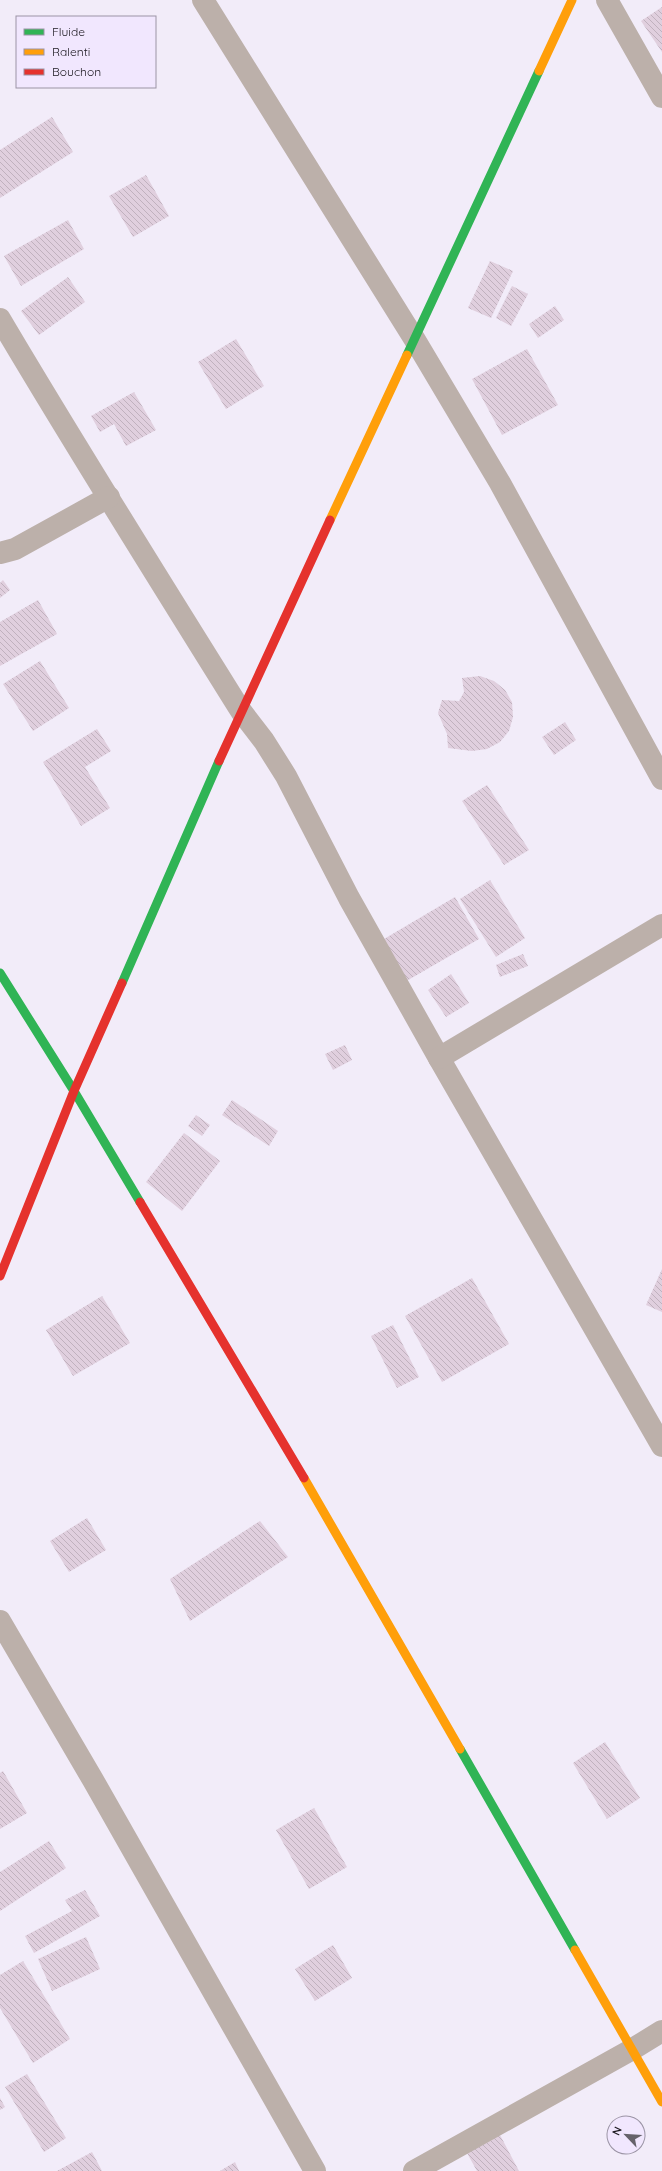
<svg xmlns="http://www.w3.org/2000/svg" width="662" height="2171" viewBox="0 0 662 2171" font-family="Quicksand,sans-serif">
	<defs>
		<pattern id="building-back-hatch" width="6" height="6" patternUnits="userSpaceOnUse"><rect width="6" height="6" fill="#e0cfde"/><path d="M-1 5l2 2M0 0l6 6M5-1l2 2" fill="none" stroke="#c0b1be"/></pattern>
	</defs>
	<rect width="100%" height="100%" fill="#f2ecf9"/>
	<g fill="url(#building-back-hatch)">
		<polygon points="662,7 662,52 641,21"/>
		<polygon points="52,117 73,152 0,198 0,150"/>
		<polygon points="146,175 169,216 133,237 109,196"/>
		<polygon points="68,220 84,249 21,286 4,256"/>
		<polygon points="490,261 513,271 491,318 468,308"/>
		<polygon points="68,277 85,302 39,335 21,311"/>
		<polygon points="512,286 528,294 511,326 496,318"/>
		<polygon points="555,306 564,320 538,338 529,324"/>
		<polygon points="236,339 264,386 226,409 198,362"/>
		<polygon points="527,349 558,405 502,435 472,379"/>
		<polygon points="134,392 156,430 126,446 114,424 100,432 91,416"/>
		<polygon points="3,580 10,590 0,598 0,583"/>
		<polygon points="38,600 57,634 0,666 0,622"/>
		<polygon points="40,661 69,708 33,731 3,684"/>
		<polygon points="480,676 494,681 505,690 512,702 513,717 509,731 500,742 487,749 472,751 448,748 447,734 438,713 442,700 459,701 464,692 462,678"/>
		<polygon points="565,722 576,740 554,755 542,737"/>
		<polygon points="97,729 111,751 85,767 110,808 81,826 43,762"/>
		<polygon points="487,785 529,850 504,865 462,801"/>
		<polygon points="490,880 525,938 496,957 460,899"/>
		<polygon points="455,897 479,939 403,983 379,942"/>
		<polygon points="523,954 528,966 500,977 496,965"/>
		<polygon points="451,974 469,1003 446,1017 428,990"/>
		<polygon points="345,1045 352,1060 333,1070 325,1054"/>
		<polygon points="232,1100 278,1131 269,1146 222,1115"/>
		<polygon points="196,1115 210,1125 202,1136 188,1126"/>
		<polygon points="184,1133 220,1161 182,1211 146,1182"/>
		<polygon points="662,1269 662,1312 646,1305"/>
		<polygon points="472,1278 509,1344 442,1382 405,1316"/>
		<polygon points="102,1296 130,1343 73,1376 46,1330"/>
		<polygon points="393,1325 419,1377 397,1388 371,1336"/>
		<polygon points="87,1518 106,1550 69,1572 50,1541"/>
		<polygon points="260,1521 288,1557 190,1621 170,1579"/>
		<polygon points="605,1742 640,1798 607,1819 573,1763"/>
		<polygon points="3,1771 27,1813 0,1829 0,1773"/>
		<polygon points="314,1808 347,1867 309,1889 276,1830"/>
		<polygon points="49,1841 66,1868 0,1911 0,1872"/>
		<polygon points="85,1890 100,1916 34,1953 25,1936 72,1911 65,1900"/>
		<polygon points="86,1937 100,1969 52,1991 38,1959"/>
		<polygon points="333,1945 352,1978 315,2001 295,1969"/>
		<polygon points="23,1961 70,2039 33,2063 0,2008 0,1975"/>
		<polygon points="27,2074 66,2138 44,2152 5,2087"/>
		<polygon points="0,2098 5,2107 0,2110"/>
		<polygon points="500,2135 519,2171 477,2171 467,2153"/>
		<polygon points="92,2152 102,2171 57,2171"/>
		<polygon points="235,2162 239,2171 220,2171"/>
	</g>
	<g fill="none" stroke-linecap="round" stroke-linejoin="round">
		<g stroke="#bcb0aa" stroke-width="22">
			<polyline points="203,0 415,340 500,483 662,779"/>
			<polyline points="607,0 662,97"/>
			<path d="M0,319C78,451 160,581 241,711L264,741L286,776L349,898L439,1058L662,1446"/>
			<polyline points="0,553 15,549 109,497"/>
			<polyline points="439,1058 662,925"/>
			<polyline points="0,1621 93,1780 315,2171"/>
			<polyline points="414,2171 631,2050 662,2031"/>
		</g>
		<g stroke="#30b455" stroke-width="9">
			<polyline points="407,355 539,71"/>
			<polyline points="0,973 74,1091 140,1202"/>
			<polyline points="122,983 219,761"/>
			<polyline points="460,1749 575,1950"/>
		</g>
		<g stroke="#ff9f0a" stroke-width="9">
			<polyline points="539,71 572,0"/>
			<polyline points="330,520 407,355"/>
			<polyline points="304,1478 460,1749"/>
			<polyline points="575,1950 662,2102"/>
		</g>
		<g stroke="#e5322d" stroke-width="9">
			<polyline points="219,761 330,520"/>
			<polyline points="140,1202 304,1478"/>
			<polyline points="0,1276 74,1091 122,983"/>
		</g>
	</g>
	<rect x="16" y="16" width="140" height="72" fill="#f1e7fe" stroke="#9b94a5"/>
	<rect x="24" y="29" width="20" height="6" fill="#30b455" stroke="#9b94a5"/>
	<text x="52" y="36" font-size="12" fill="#1b181f">Fluide</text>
	<rect x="24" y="49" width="20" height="6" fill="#ff9f0a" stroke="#9b94a5"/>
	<text x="52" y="56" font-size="12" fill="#1b181f">Ralenti</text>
	<rect x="24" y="69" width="20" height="6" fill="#e5322d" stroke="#9b94a5"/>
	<text x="52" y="76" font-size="12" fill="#1b181f">Bouchon</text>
	<g transform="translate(626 2135) rotate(295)"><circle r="19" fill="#f1e7fe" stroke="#9b94a5"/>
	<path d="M0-3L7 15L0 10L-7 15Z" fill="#66626b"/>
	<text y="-6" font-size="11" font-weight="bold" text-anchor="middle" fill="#1b181f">N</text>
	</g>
</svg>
